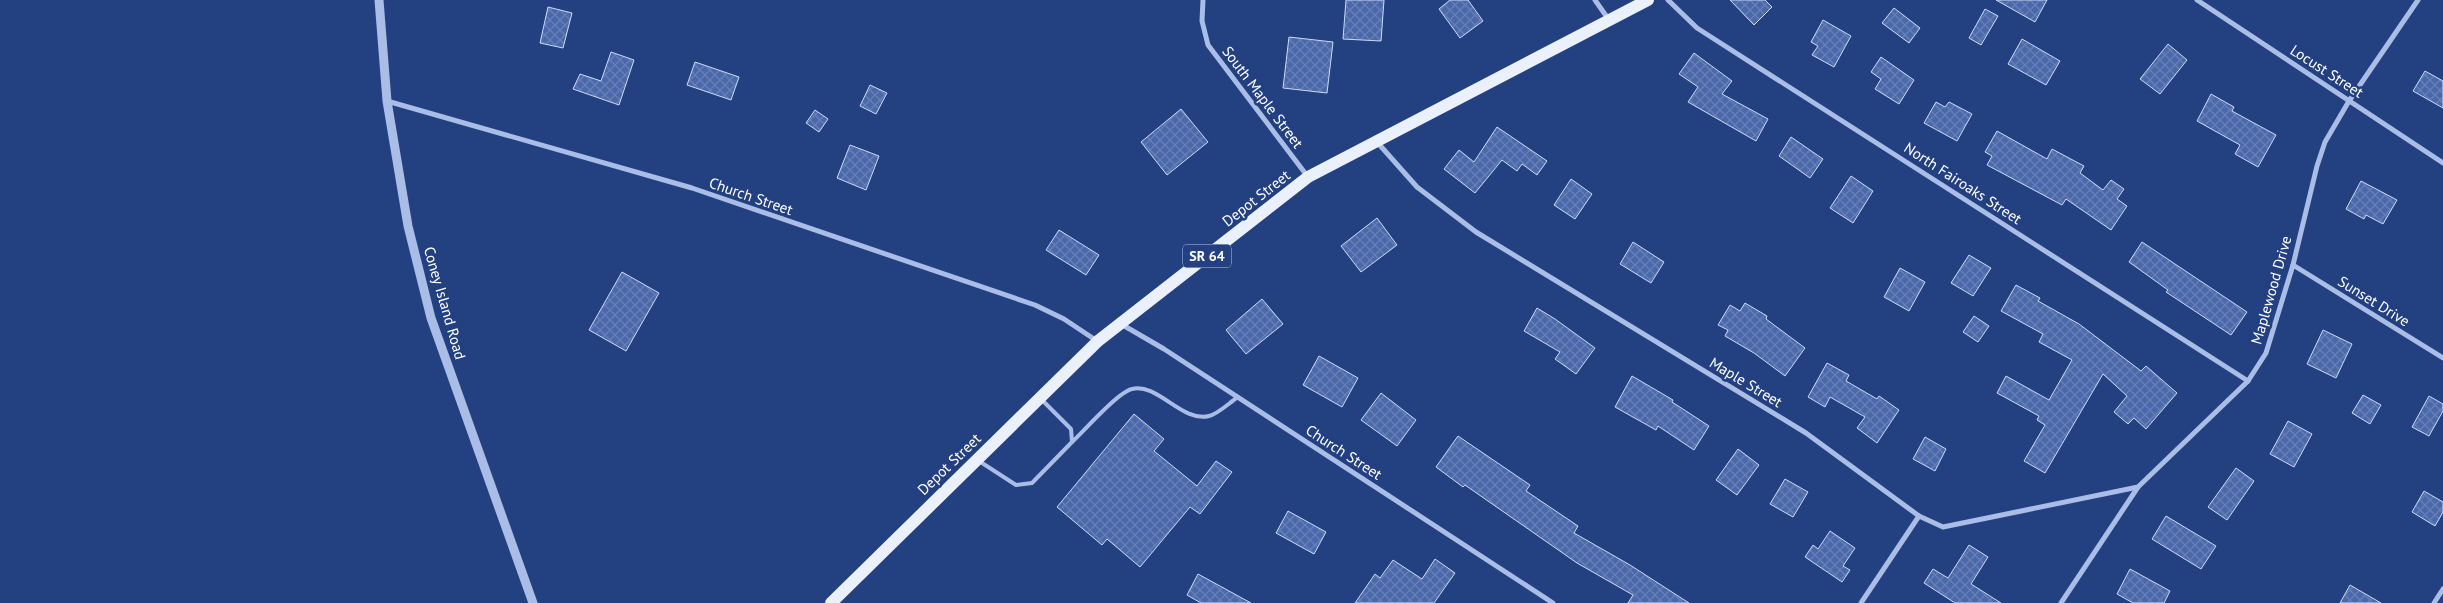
<svg xmlns="http://www.w3.org/2000/svg" width="2443" height="603" viewBox="0 0 2443 603" font-family="'PT Sans',sans-serif">
	<defs>
		<pattern id="building-cross-hatch" width="8" height="8" patternUnits="userSpaceOnUse" patternTransform="scale(1.25)"><rect width="8" height="8" fill="#4b69aa"/><path d="M0 0l8 8M0 8l8-8" fill="none" stroke="#6680b7"/></pattern>
	</defs>
	<rect width="100%" height="100%" fill="#234081"/>
	<g fill="url(#building-cross-hatch)" stroke="#cddaf6">
		<polygon points="1346,0 1384,0 1381,41 1343,39"/>
		<polygon points="1450,0 1468,0 1483,21 1460,38 1439,9"/>
		<polygon points="1730,0 1765,0 1772,7 1754,25"/>
		<polygon points="1996,0 2047,0 2035,22"/>
		<polygon points="548,7 572,13 563,48 540,43"/>
		<polygon points="1894,8 1920,28 1909,43 1882,23"/>
		<polygon points="1985,9 1998,16 1981,45 1969,38"/>
		<polygon points="1823,20 1851,36 1834,67 1812,55 1818,46 1811,42"/>
		<polygon points="1289,37 1333,42 1327,93 1283,88"/>
		<polygon points="2022,39 2060,61 2046,85 2008,64"/>
		<polygon points="2168,44 2187,60 2160,94 2140,79"/>
		<polygon points="611,52 634,60 619,105 573,89 580,74 601,81"/>
		<polygon points="1694,53 1732,81 1722,94 1768,119 1756,141 1688,102 1698,87 1679,74"/>
		<polygon points="1881,57 1914,80 1899,104 1875,89 1881,79 1871,72"/>
		<polygon points="695,62 739,77 731,100 687,85"/>
		<polygon points="2425,71 2443,81 2443,108 2413,91"/>
		<polygon points="870,85 887,93 876,114 860,106"/>
		<polygon points="2211,94 2234,107 2232,111 2276,135 2258,167 2235,154 2240,145 2197,121"/>
		<polygon points="1936,102 1945,107 1949,102 1972,114 1957,141 1924,123"/>
		<polygon points="1181,109 1208,142 1167,175 1141,142"/>
		<polygon points="815,110 828,119 819,132 806,123"/>
		<polygon points="1497,127 1547,161 1537,175 1522,164 1517,171 1502,160 1475,193 1444,169 1459,150 1474,162"/>
		<polygon points="1997,131 2047,159 2052,149 2084,166 2080,173 2103,190 2111,180 2124,189 2117,199 2127,206 2111,230 2066,199 2062,205 1987,165 1992,156 1985,152"/>
		<polygon points="1791,137 1823,159 1810,178 1779,156"/>
		<polygon points="850,145 879,156 866,190 837,178"/>
		<polygon points="1851,176 1873,191 1853,223 1830,208"/>
		<polygon points="1571,179 1592,194 1575,219 1554,205"/>
		<polygon points="2361,181 2397,200 2383,224 2366,215 2364,219 2346,209"/>
		<polygon points="1377,218 1397,245 1361,272 1341,246"/>
		<polygon points="1059,230 1099,255 1086,275 1046,250"/>
		<polygon points="1633,242 1664,262 1651,283 1620,264"/>
		<polygon points="2142,242 2247,312 2231,335 2166,292 2168,290 2129,262"/>
		<polygon points="1969,255 1991,268 1973,296 1951,283"/>
		<polygon points="1900,268 1925,282 1909,311 1884,297"/>
		<polygon points="622,272 659,293 626,351 589,330"/>
		<polygon points="2016,285 2040,298 2038,301 2079,324 2141,371 2146,366 2177,393 2146,429 2134,418 2128,424 2114,412 2127,396 2103,374 2045,473 2024,461 2045,425 2037,420 2039,416 1997,393 2006,376 2049,400 2072,360 2039,342 2043,334 2001,311"/>
		<polygon points="1262,299 1283,324 1246,354 1226,330"/>
		<polygon points="1745,303 1767,316 1766,319 1805,348 1785,376 1754,353 1725,336 1728,330 1718,325 1730,305 1740,311"/>
		<polygon points="1537,308 1555,319 1595,348 1576,374 1555,359 1560,352 1524,331"/>
		<polygon points="1974,316 1989,326 1978,342 1963,332"/>
		<polygon points="2323,330 2352,344 2336,378 2307,364"/>
		<polygon points="1319,356 1358,378 1342,407 1303,385"/>
		<polygon points="1827,363 1849,375 1846,381 1877,399 1879,396 1899,410 1877,443 1857,428 1865,417 1830,397 1825,407 1808,397"/>
		<polygon points="1632,376 1673,400 1672,402 1709,426 1694,450 1658,426 1656,430 1615,407"/>
		<polygon points="1381,393 1416,420 1397,446 1361,420"/>
		<polygon points="2363,395 2381,405 2370,424 2352,413"/>
		<polygon points="2429,396 2443,404 2443,411 2429,436 2412,427"/>
		<polygon points="1134,414 1164,439 1154,451 1197,486 1216,461 1232,472 1200,514 1190,507 1140,567 1107,539 1102,545 1057,507"/>
		<polygon points="2288,421 2312,434 2294,467 2270,454"/>
		<polygon points="1458,436 1530,485 1526,491 1578,526 1574,533 1630,565 1689,603 1628,603 1633,595 1577,563 1465,485 1463,487 1436,467"/>
		<polygon points="1925,437 1946,449 1935,471 1913,459"/>
		<polygon points="1738,449 1759,465 1737,495 1716,480"/>
		<polygon points="2236,468 2254,481 2227,520 2208,507"/>
		<polygon points="1785,479 1808,492 1793,517 1770,504"/>
		<polygon points="2424,491 2443,502 2443,512 2435,526 2412,512"/>
		<polygon points="1288,511 1326,532 1314,554 1276,533"/>
		<polygon points="2166,516 2216,546 2201,569 2152,539"/>
		<polygon points="1830,531 1855,548 1843,566 1850,570 1842,582 1805,557 1813,545 1818,549"/>
		<polygon points="1969,545 1988,557 1971,584 2001,603 1955,603 1924,583 1933,569 1948,578"/>
		<polygon points="1435,559 1455,573 1434,603 1355,603 1375,574 1380,578 1393,560 1422,579"/>
		<polygon points="2130,569 2170,591 2164,603 2133,603 2117,594"/>
		<polygon points="1198,574 1251,603 1201,603 1187,595"/>
		<polygon points="2350,585 2381,603 2340,603"/>
	</g>
	<g fill="none" stroke-linecap="round" stroke-linejoin="round">
		<g stroke="#a9bde7" stroke-width="4">
			<path d="M1072,442C1084,431 1118,392 1132,389C1157,382 1182,423 1209,416C1218,414 1229,403 1238,397"/>
			<polyline points="979,461 1016,485 1032,483 1072,442 1071,429 1041,399"/>
		</g>
		<g stroke="#a9bde7" stroke-width="5">
			<polyline points="1203,0 1202,21 1208,45 1308,177"/>
			<polyline points="1595,0 1609,20"/>
			<polyline points="1668,0 1697,28 2248,381"/>
			<polyline points="2197,0 2443,163"/>
			<polyline points="387,101 692,188 1035,305 1064,319 1097,341"/>
			<polyline points="1377,142 1417,187 1476,232 1806,433 1919,516 1943,527 2138,487"/>
			<polyline points="2293,265 2443,358"/>
			<polyline points="1121,324 1164,349 1553,603"/>
			<polyline points="1861,603 1919,516"/>
			<polyline points="2061,603 2138,487 2248,381 2266,353 2293,265 2317,166 2325,142 2349,101 2418,0"/>
			<polyline points="2434,603 2443,589"/>
		</g>
		<polyline stroke="#a9bde7" stroke-width="9" points="379,0 387,101 408,226 431,318 533,603"/>
		<polyline stroke="#ebf0fd" stroke-width="12" points="831,603 1098,341 1308,177 1648,0"/>
	</g>
	<g text-anchor="middle" dominant-baseline="central" stroke-width="5" stroke-linejoin="round" paint-order="stroke">
		<rect fill="#234081" stroke="#bdc6d9" stroke-width="1" x="1183" y="244.5" width="48" height="23" rx="4"/>
		<g font-size="14" font-weight="bold" fill="#fff">
			<text x="1207" y="256">SR 64</text>
		</g>
		<g font-size="15" fill="#fff" stroke="#234081">
			<text transform="translate(2327 71) rotate(33)">Locust Street</text>
			<text transform="translate(1263 97) rotate(53)">South Maple Street</text>
			<text transform="translate(1963 183) rotate(33)">North Fairoaks Street</text>
			<text transform="translate(751 196) rotate(19)">Church Street</text>
			<text transform="translate(1256 198) rotate(-38)">Depot Street</text>
			<text transform="translate(2271 290) rotate(-74)">Maplewood Drive</text>
			<text transform="translate(2374 301) rotate(32)">Sunset Drive</text>
			<text transform="translate(445 303) rotate(74)">Coney Island Road</text>
			<text transform="translate(1746 382) rotate(31)">Maple Street</text>
			<text transform="translate(1344 452) rotate(33)">Church Street</text>
			<text transform="translate(949 464) rotate(-44)">Depot Street</text>
		</g>
	</g>
</svg>
